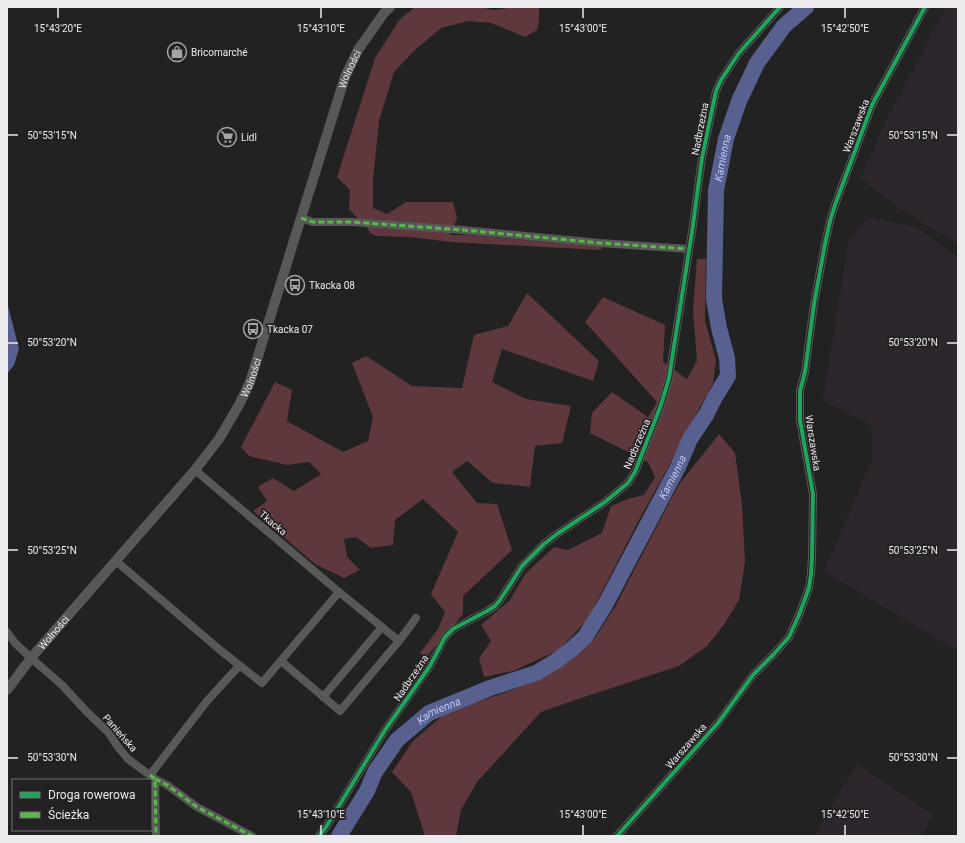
<svg xmlns="http://www.w3.org/2000/svg" width="965" height="843" viewBox="0 0 965 843" font-family="Roboto,sans-serif">
	<rect width="100%" height="100%" fill="#222"/>
	<g fill="#2d272d">
		<polygon points="946,7 958,7 958,244 908,214 860,179 888,117"/>
		<polygon points="867,217 916,227 958,257 958,651 824,571 873,457 871,426 823,400 848,244"/>
		<polygon points="857,764 933,815 920,836 815,836 826,816"/>
	</g>
	<g fill="#5e383c">
		<polygon points="415,7 480,7 493,10 515,7 541,7 539,8 539,21 537,30 525,37 491,23 468,21 441,28 415,50 394,72 379,121 373,180 373,208 387,214 406,202 453,202 457,218 450,235 468,235 602,247 601,250 450,242 411,237 376,236 370,233 362,219 358,219 349,209 350,190 337,177 375,58 400,19"/>
		<polygon points="697,259 706,259 705,321 716,360 713,383 671,462 641,516 588,619 559,650 513,671 484,677 479,658 491,641 481,625 509,601 526,573 554,547 568,550 602,533 611,506 631,498 644,495 655,477 648,462 590,433 592,413 612,392 648,417 657,402 585,322 603,297 665,325 663,362 687,379 697,361 693,310"/>
		<polygon points="527,293 599,361 593,381 502,349 492,382 526,399 571,406 562,443 535,446 530,487 493,483 467,461 452,472 477,503 497,504 512,550 463,596 463,614 433,649 426,658 420,653 438,629 445,612 431,594 458,532 423,499 395,520 393,545 371,548 356,537 344,539 347,557 360,570 344,578 315,564 253,511 267,501 258,487 273,478 294,491 321,474 309,462 287,465 249,456 241,447 275,382 292,390 287,421 343,452 368,441 373,417 352,363 366,356 412,386 462,388 474,335 508,326"/>
		<polygon points="719,434 735,453 742,504 745,562 739,600 725,623 707,646 679,666 578,699 541,712 477,782 461,810 456,836 425,836 411,792 392,772 413,741 441,717 474,703 512,690 543,677 570,661 594,639 616,605 671,499 680,483"/>
	</g>
	<polygon fill="#57608e" points="7,302 19,349 14,365 7,374"/>
	<g fill="none" stroke-linecap="round" stroke-linejoin="round">
		<path stroke="#57608e" stroke-width="16" id="s1" d="M339,836L367,791L375,772L397,740L429,713L490,688L536,673L556,661L572,649L585,637L605,605L678,467L690,439L706,415L715,397L728,376L727,358L719,328L714,299L716,190L726,139L739,101L757,63L784,26L806,7"/>
		<g stroke="#585858" stroke-width="8">
			<polyline points="301,218 313,222 352,222 463,230 600,243 689,249"/>
			<polyline points="195,470 339,592 399,641"/>
			<polyline points="116,561 220,650 262,683 339,592"/>
			<polyline points="7,632 15,643 31,658 62,685 87,712 109,733 118,747 128,759 155,779 156,836"/>
			<polyline points="281,661 340,711 399,641 416,618"/>
			<polyline points="323,697 382,627"/>
			<polyline points="150,775 207,701 239,666"/>
			<polyline points="155,779 167,785 197,807 252,836"/>
			<polyline points="319,836 326,827 342,801 385,730 430,666 445,637 453,629 487,611 495,606 500,600 515,577 522,566 544,544 557,534 605,502 628,483 635,472 661,405 669,378 692,232 702,158 716,91 721,80 739,53 780,7"/>
			<polyline points="617,836 718,723 753,675 773,655 789,637 799,615 809,588 811,574 812,557 813,494 800,420 800,391 805,372 814,304 825,244 830,221 835,205 872,105 925,7"/>
		</g>
		<path stroke="#585858" stroke-width="10" id="s2" d="M7,690L31,658L195,470L219,439L240,403L250,382L296,234L345,77L358,50L384,13L390,7"/>
		<g stroke="#58b947" stroke-width="3" stroke-dasharray="6 3" stroke-linecap="butt">
			<polyline points="301,218 313,222 352,222 463,230 600,243 689,249"/>
			<polyline points="150,775 155,779 156,836"/>
			<polyline points="155,779 167,785 197,807 252,836"/>
		</g>
		<defs>
			<g id="cycleway">
				<polyline points="319,836 326,827 342,801 385,730 430,666 445,637 453,629 487,611 495,606 500,600 515,577 522,566 544,544 557,534 605,502 628,483 635,472 661,405 669,378 692,232 702,158 716,91 721,80 739,53 780,7"/>
				<polyline points="617,836 718,723 753,675 773,655 789,637 799,615 809,588 811,574 812,557 813,494 800,420 800,391 805,372 814,304 825,244 830,221 835,205 872,105 925,7"/>
			</g>
		</defs>
		<use href="#cycleway" stroke="#232123" stroke-width="6"/>
		<use href="#cycleway" stroke="#20a55d" stroke-width="4"/>
	</g>
	<path fill="none" stroke="#eceaec" stroke-width="1.5" d="M58,8V18M321,8V18M583,8V18M845,8V18M8,135H18M947,135H957M8,343H18M947,343H957M8,550H18M947,550H957M8,758H18M947,758H957M321,825V835M583,825V835M845,825V835"/>
	<defs>
		<symbol id="shop-ring" viewBox="-11 -11 22 22"><circle r="9.5" fill="#232123" stroke="#a5a4a5" stroke-width="1.5"/><path d="M-5-2.5h2.3a2.7 3.5 0 0 1 5.4 0H5L5.5 6h-11ZM-1.5-2.5h3a1.5 2.3 0 0 0-3 0Z" fill="#a5a4a5"/></symbol>
		<symbol id="supermarket-ring" viewBox="-11 -11 22 22"><circle r="9.5" fill="#232123" stroke="#a5a4a5" stroke-width="1.5"/><path d="M-6-5.5h2.5l.6 2H6L4.5 2H-2.5L-4.4-4H-6ZM-1.5 3.2a1.3 1.3 0 1 0 .1 0ZM3 3.2a1.3 1.3 0 1 0 .1 0Z" fill="#a5a4a5"/></symbol>
		<symbol id="bus-ring" viewBox="-11 -11 22 22"><circle r="9.5" fill="#232123" stroke="#a5a4a5" stroke-width="1.5"/><path d="M-5-6H5V4H4V6H2V4H-2V6H-4V4H-5ZM-3.5-4V0h7V-4ZM-3.5 1.2v1.5H-2V1.2ZM2 1.2v1.5H3.5V1.2Z" fill="#a5a4a5"/></symbol>
	</defs>
	<g fill-rule="evenodd">
		<use href="#shop-ring" x="166" y="41" width="22" height="22"/>
		<use href="#supermarket-ring" x="216" y="126" width="22" height="22"/>
		<use href="#bus-ring" x="284" y="274" width="22" height="22"/>
		<use href="#bus-ring" x="242" y="318" width="22" height="22"/>
	</g>
	<g text-anchor="middle" dominant-baseline="central" stroke-width="3.5" stroke-linejoin="round" paint-order="stroke">
		<g font-size="10" fill="#eceaec" stroke="#232123" text-anchor="start">
			<text x="191" y="52">Bricomarché</text>
			<text x="241" y="137">Lidl</text>
			<text x="309" y="285">Tkacka 08</text>
			<text x="267" y="329">Tkacka 07</text>
		</g>
		<g font-size="10" fill="#eceaec" stroke="#232123">
			<text stroke="none"><textPath href="#s2" startOffset="722">Wolności</textPath></text>
			<text transform="translate(856 126) rotate(-69)">Warszawska</text>
			<text transform="translate(700 129) rotate(-79)">Nadbrzeżna</text>
			<text stroke="none"><textPath href="#s2" startOffset="398">Wolności</textPath></text>
			<text transform="translate(813 443) rotate(81)">Warszawska</text>
			<text transform="translate(637 444) rotate(-67)">Nadbrzeżna</text>
			<text transform="translate(273 523) rotate(40)">Tkacka</text>
			<text stroke="none"><textPath href="#s2" startOffset="74">Wolności</textPath></text>
			<text transform="translate(411 678) rotate(-56)">Nadbrzeżna</text>
			<text transform="translate(120 733) rotate(49)">Panieńska</text>
			<text transform="translate(686 746) rotate(-49)">Warszawska</text>
		</g>
		<g font-size="11" font-style="italic" fill="#bec8f7" stroke="#232123">
			<text stroke="none"><textPath href="#s1" startOffset="848">Kamienna</textPath></text>
			<text stroke="none"><textPath href="#s1" startOffset="512">Kamienna</textPath></text>
			<text stroke="none"><textPath href="#s1" startOffset="164">Kamienna</textPath></text>
		</g>
	</g>
	<g font-size="10" text-anchor="middle" fill="#eceaec" stroke="#232123" stroke-width="3.5" stroke-linejoin="round" paint-order="stroke">
		<text x="58" y="32">15°43'20"E</text>
		<text x="321" y="32">15°43'10"E</text>
		<text x="583" y="32">15°43'00"E</text>
		<text x="845" y="32">15°42'50"E</text>
		<text x="913" y="139">50°53'15"N</text>
		<text x="52" y="139">50°53'15"N</text>
		<text x="913" y="346">50°53'20"N</text>
		<text x="52" y="346">50°53'20"N</text>
		<text x="913" y="554">50°53'25"N</text>
		<text x="52" y="554">50°53'25"N</text>
		<text x="52" y="761">50°53'30"N</text>
		<text x="913" y="761">50°53'30"N</text>
		<text x="321" y="818">15°43'10"E</text>
		<text x="583" y="818">15°43'00"E</text>
		<text x="845" y="818">15°42'50"E</text>
	</g>
	<rect width="965" height="843" fill="none" stroke="#eceaec" stroke-width="16"/>
	<rect x="12" y="779" width="140" height="52" fill="#232123" stroke="#737173"/>
	<rect x="20" y="792" width="20" height="6" fill="#20a55d" stroke="#737173"/>
	<text x="48" y="799" font-size="12" fill="#eceaec">Droga rowerowa</text>
	<rect x="20" y="812" width="20" height="6" fill="#58b947" stroke="#737173"/>
	<text x="48" y="819" font-size="12" fill="#eceaec">Ścieżka</text>
</svg>
